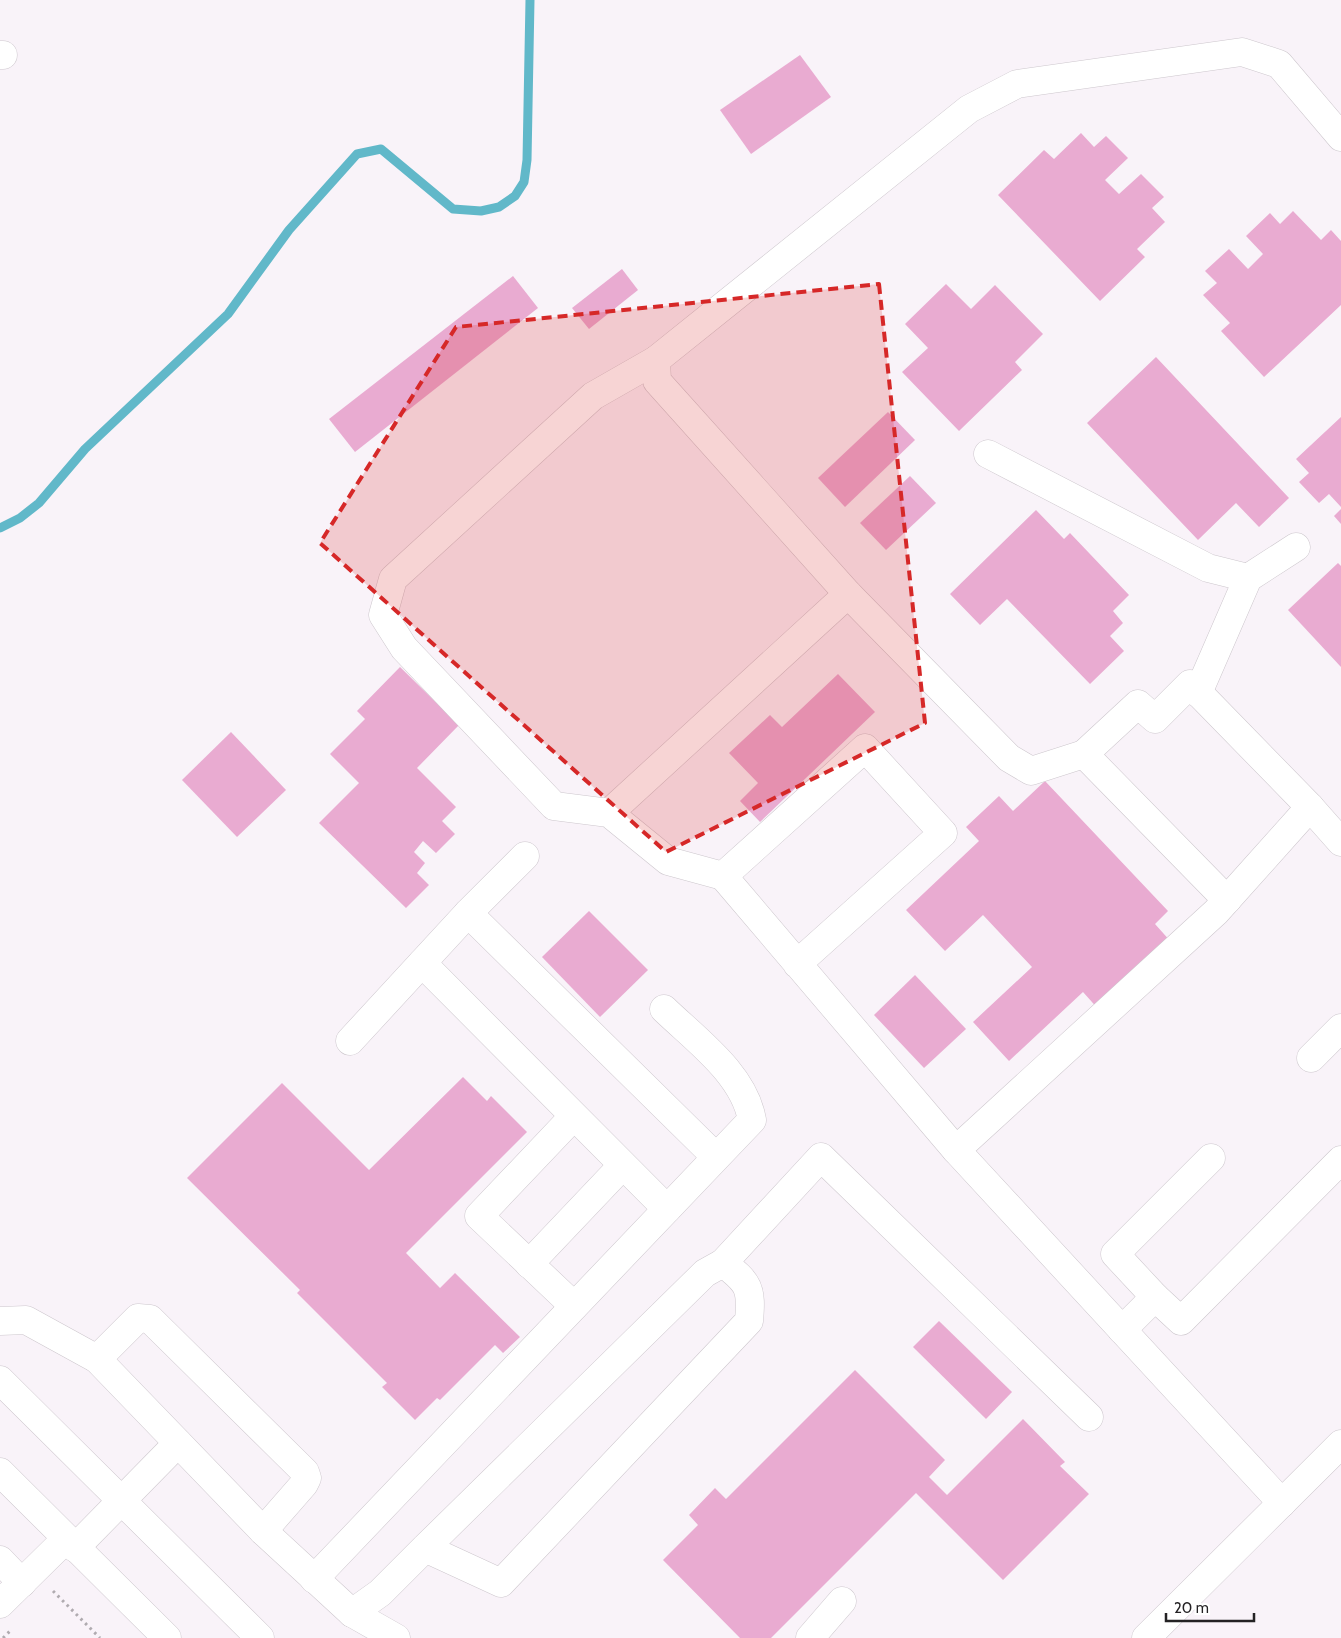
<svg xmlns="http://www.w3.org/2000/svg" width="1341" height="1638" viewBox="0 0 1341 1638" font-family="Cabin,sans-serif">
	<rect width="100%" height="100%" fill="#f9f3f9"/>
	<g fill="none" stroke-linecap="round" stroke-linejoin="round">
		<polyline stroke="#61b8c9" stroke-width="9" points="0,528 20,518 39,503 85,449 228,314 289,230 357,154 381,149 453,209 481,211 499,207 515,196 524,182 527,160 530,0"/>
	</g>
	<g fill="#e9abd1">
		<polygon points="800,55 831,97 751,154 720,110"/>
		<polygon points="1081,133 1094,147 1106,136 1128,158 1105,180 1119,194 1141,174 1164,197 1152,208 1165,222 1137,249 1145,257 1100,301 998,195 1044,150 1054,159"/>
		<polygon points="1293,211 1321,240 1331,230 1341,241 1341,305 1264,377 1221,331 1230,323 1203,295 1217,283 1205,271 1229,249 1248,269 1263,254 1246,236 1270,213 1280,224"/>
		<polygon points="622,269 638,290 589,329 572,308"/>
		<polygon points="513,276 538,308 355,452 329,419"/>
		<polygon points="946,284 971,309 995,285 1043,334 1015,362 1022,370 959,431 902,372 928,348 905,324"/>
		<polygon points="1156,357 1289,498 1259,527 1236,503 1198,540 1087,423"/>
		<polygon points="888,412 915,440 845,507 818,478"/>
		<polygon points="1341,417 1341,507 1329,494 1319,503 1299,482 1309,473 1296,459"/>
		<polygon points="910,476 936,503 886,550 860,523"/>
		<polygon points="1341,509 1341,524 1334,516"/>
		<polygon points="1036,510 1064,539 1070,533 1129,595 1113,611 1123,623 1110,636 1124,651 1090,684 1007,599 980,625 950,594"/>
		<polygon points="1338,563 1341,566 1341,667 1288,610"/>
		<polygon points="400,667 459,725 417,768 456,807 442,821 455,834 436,853 423,841 414,852 425,863 417,873 429,885 406,908 319,823 359,783 330,754 365,719 357,711"/>
		<polygon points="838,674 875,712 760,822 740,801 758,783 729,753 770,715 782,727"/>
		<polygon points="231,732 286,790 237,837 182,780"/>
		<polygon points="1045,781 1168,911 1155,924 1172,943 1100,1011 1083,992 1009,1061 973,1022 1032,967 983,915 945,951 906,910 979,841 966,827 999,796 1013,811"/>
		<polygon points="589,911 648,970 600,1017 542,957"/>
		<polygon points="915,975 966,1029 924,1068 874,1015"/>
		<polygon points="463,1077 487,1101 491,1096 527,1132 406,1253 440,1288 455,1273 520,1337 503,1353 495,1345 440,1400 437,1398 415,1420 382,1387 387,1383 297,1293 300,1290 187,1178 282,1083 369,1170"/>
		<polygon points="939,1321 1012,1392 986,1419 913,1347"/>
		<polygon points="855,1370 945,1460 929,1477 947,1495 1023,1419 1065,1462 1060,1466 1089,1494 1003,1580 916,1493 771,1638 740,1638 663,1560 698,1525 689,1515 715,1488 726,1499"/>
	</g>
	<g fill="none" stroke-linecap="round" stroke-linejoin="round">
		<defs>
			<g id="minor">
				<polyline points="0,55 3,55"/>
				<polyline points="656,360 593,396 393,579 383,615 404,648 554,806 609,813 668,861 723,876"/>
				<polyline points="988,454 1208,568 1248,578"/>
				<polyline points="1198,693 1248,578 1296,547"/>
				<polyline points="1084,754 1031,771 1009,758 848,594 657,381 656,360 969,109 1017,84 1242,52 1279,64 1341,137"/>
				<polyline points="609,813 848,594"/>
				<polyline points="1227,900 1084,754 1138,704 1155,719 1190,684 1310,807"/>
				<polyline points="468,913 716,1157"/>
				<polyline points="422,963 667,1209"/>
				<polyline points="797,964 943,833 865,748 723,876 956,1150"/>
				<polyline points="350,1041 468,913 525,856"/>
				<polyline points="1311,1058 1341,1028"/>
				<polyline points="573,1117 479,1216 574,1306"/>
				<polyline points="723,1263 821,1157 1089,1417"/>
				<polyline points="529,1264 622,1166"/>
				<polyline points="1155,1297 1181,1321 1341,1160"/>
				<polyline points="0,1321 26,1320 97,1359 263,1531 352,1613 396,1638"/>
				<polyline points="1122,1330 1155,1297 1115,1254 1211,1158"/>
				<polyline points="97,1359 138,1318 150,1319 305,1472 307,1478 304,1484 263,1531"/>
				<polyline points="0,1380 260,1638"/>
				<polyline points="0,1472 167,1638"/>
				<polyline points="1282,1503 956,1150 1216,912 1310,807 1341,842"/>
				<polyline points="75,1548 178,1443"/>
				<polyline points="0,1560 22,1583"/>
				<path d="M314,1579L752,1120C744,1074 696,1040 664,1009"/>
				<polyline points="0,1604 66,1539"/>
				<path d="M352,1613L380,1593L425,1548L705,1273L723,1263C749,1283 752,1288 749,1321L501,1583L425,1548"/>
				<polyline points="810,1638 842,1601"/>
			</g>
			<polyline id="major" points="1146,1638 1341,1444"/>
		</defs>
		<use href="#minor" stroke="#cdc7cd" stroke-width="29"/>
		<use href="#major" stroke="#cdc7cd" stroke-width="29"/>
		<g stroke="#b0abb0" stroke-width="3" stroke-dasharray="2.5 4" stroke-linecap="butt">
			<polyline points="53,1591 100,1638"/>
			<polyline points="3,1638 10,1631"/>
		</g>
		<use href="#minor" stroke="#fff" stroke-width="28"/>
		<use href="#major" stroke="#fff" stroke-width="28"/>
	</g>
	<path fill="#d62828" fill-opacity="0.2" stroke="#d62828" stroke-width="4" stroke-dasharray="10 6" stroke-linejoin="round" d="M879,284L925,723L666,852L320,543L456,327Z"/>
	<path d="M1166 1613v8h88v-8" fill="none" stroke="#242224" stroke-width="2.5"/>
	<text x="1174" y="1613" font-size="15" fill="#242224" stroke="#ffffff" stroke-width="4" paint-order="stroke">20 m</text>
</svg>
